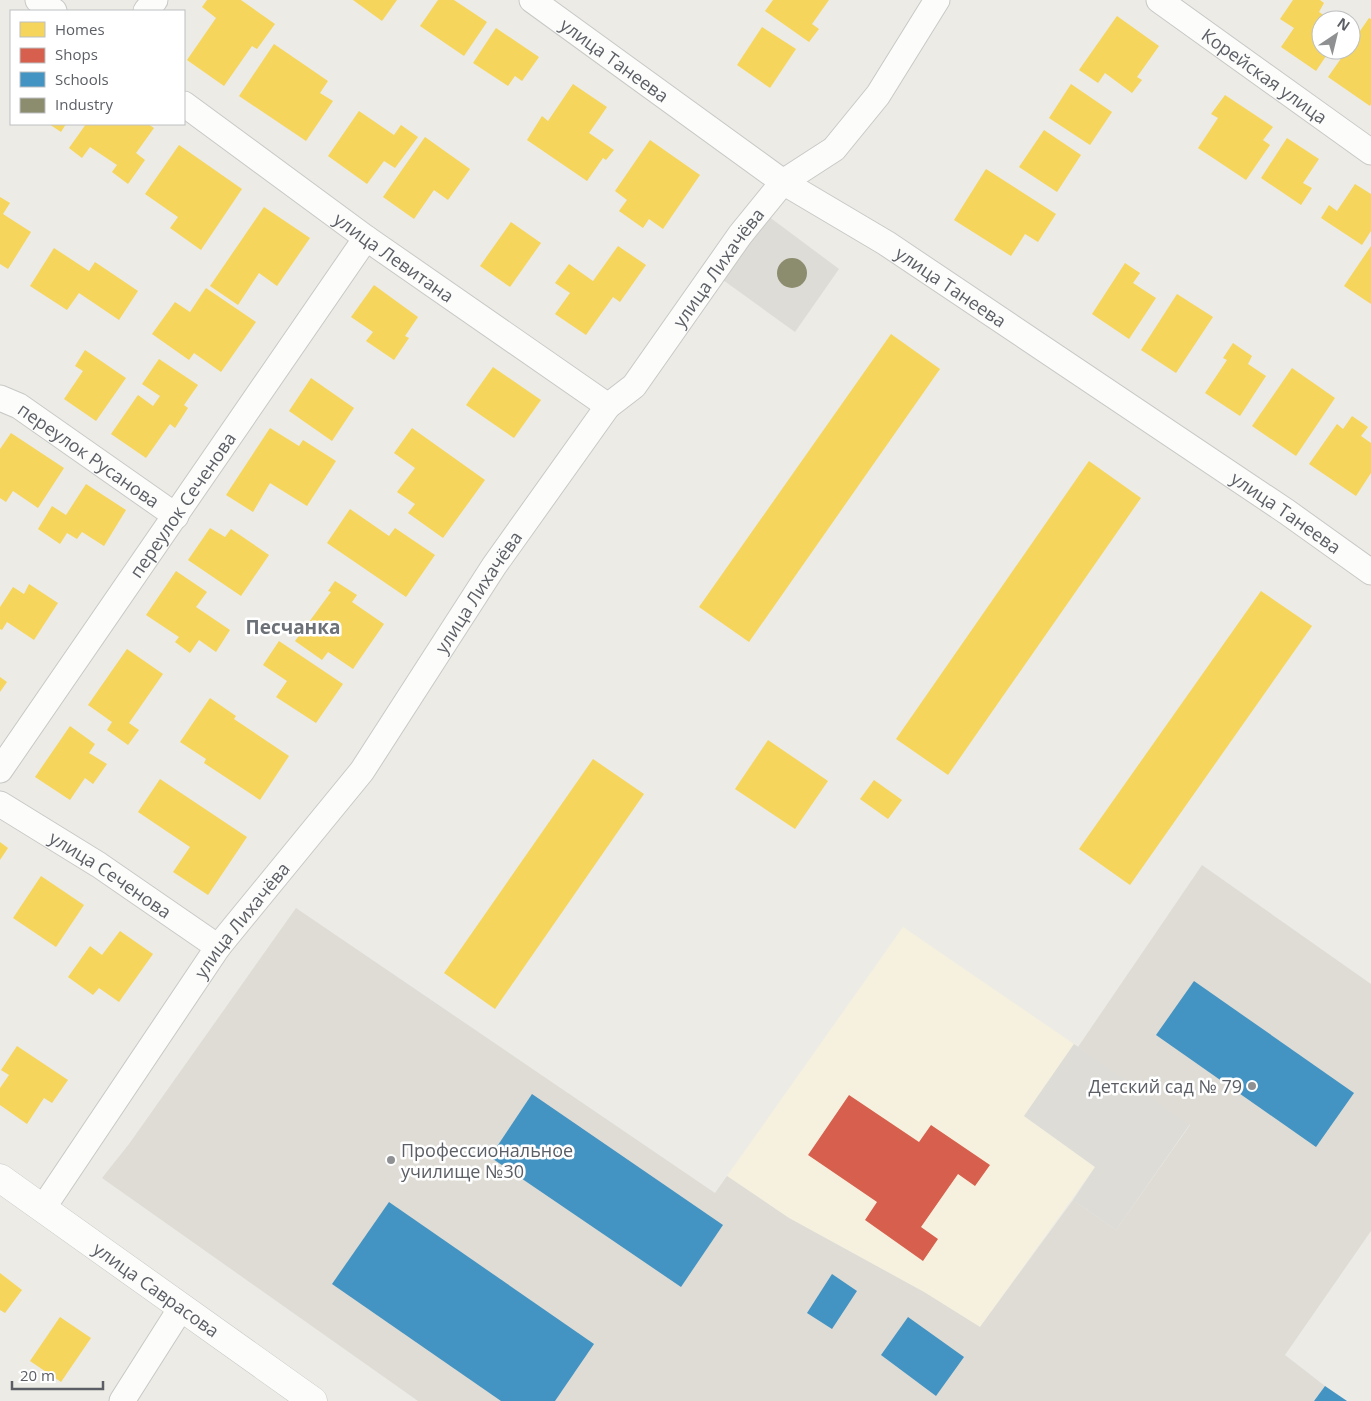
<svg xmlns="http://www.w3.org/2000/svg" width="1371" height="1401" viewBox="0 0 1371 1401" font-family="'Open Sans',sans-serif">
	<rect width="100%" height="100%" fill="#ecebe6"/>
	<polygon fill="#f6f1de" points="903,927 1074,1044 1024,1116 1095,1167 980,1327 924,1292 789,1218 727,1176"/>
	<g fill="#dddcd7">
		<polygon points="768,216 839,269 795,332 723,280"/>
		<polygon points="1074,1044 1190,1124 1116,1230 1073,1200 1095,1167 1024,1116"/>
	</g>
	<polygon fill="#dedcd5" points="1202,865 1371,984 1371,1231 1285,1355 1325,1386 1314,1401 418,1401 102,1178 129,1144 296,908 715,1193 727,1176 789,1218 924,1292 980,1327 1073,1200 1116,1230 1190,1125 1078,1047"/>
	<g fill="#f6d55c">
		<polygon points="207,0 241,0 275,24 257,49 252,46 224,86 187,60 216,18 202,7"/>
		<polygon points="353,0 397,0 382,21"/>
		<polygon points="438,0 454,0 487,22 464,56 420,26"/>
		<polygon points="773,0 829,0 812,24 819,29 809,42 765,11"/>
		<polygon points="1293,0 1320,0 1324,3 1319,12 1331,20 1321,20 1321,50 1330,50 1316,71 1281,47 1294,28 1280,19"/>
		<polygon points="1117,16 1159,46 1137,77 1142,80 1132,93 1105,73 1098,83 1079,70"/>
		<polygon points="1369,18 1371,19 1371,104 1370,106 1328,77 1347,50 1351,50 1351,44"/>
		<polygon points="762,27 796,49 770,88 737,65"/>
		<polygon points="496,28 539,57 522,81 515,76 508,86 473,63"/>
		<polygon points="274,44 328,81 320,93 333,101 306,141 239,96"/>
		<polygon points="573,84 607,107 589,133 614,150 606,160 603,158 587,181 527,140 542,116 548,121"/>
		<polygon points="1071,84 1112,112 1090,145 1049,118"/>
		<polygon points="1225,95 1273,127 1263,140 1270,145 1246,180 1198,148 1218,118 1211,114"/>
		<polygon points="359,111 394,135 401,125 418,137 395,168 384,161 367,184 328,156"/>
		<polygon points="49,124 66,124 61,132"/>
		<polygon points="86,124 148,124 154,128 136,153 145,160 128,184 112,172 117,165 90,147 82,158 69,148"/>
		<polygon points="1044,130 1081,155 1057,192 1019,167"/>
		<polygon points="425,137 470,169 448,200 434,190 414,219 383,197"/>
		<polygon points="1287,138 1319,159 1303,183 1312,188 1301,205 1261,178"/>
		<polygon points="650,140 700,175 663,229 649,219 643,228 619,211 627,200 615,191"/>
		<polygon points="179,145 242,189 201,250 170,228 178,217 145,194"/>
		<polygon points="986,169 1056,214 1038,242 1025,234 1011,256 954,220"/>
		<polygon points="1355,184 1371,194 1371,231 1362,245 1321,218 1329,205 1337,211"/>
		<polygon points="0,197 10,203 3,214 31,232 8,269 0,264"/>
		<polygon points="264,207 310,238 277,286 259,273 238,305 210,286"/>
		<polygon points="511,222 541,243 510,287 480,266"/>
		<polygon points="618,246 646,265 620,302 613,297 586,335 555,314 570,293 555,283 569,264 593,281"/>
		<polygon points="1371,246 1371,304 1344,286"/>
		<polygon points="54,248 89,271 95,262 138,291 119,320 79,293 67,310 30,286"/>
		<polygon points="1125,263 1140,273 1133,283 1156,298 1129,339 1092,314"/>
		<polygon points="374,285 418,317 405,336 409,338 394,360 366,341 373,332 351,317"/>
		<polygon points="206,288 256,322 221,372 194,353 189,360 152,334 175,302 190,312"/>
		<polygon points="1177,294 1213,317 1176,373 1141,350"/>
		<polygon points="891,334 940,369 749,642 699,607"/>
		<polygon points="1233,343 1252,356 1248,364 1266,376 1240,416 1205,393 1227,360 1223,358"/>
		<polygon points="85,350 126,378 96,421 64,399 83,371 75,366"/>
		<polygon points="159,359 198,385 184,405 188,408 175,428 170,424 146,458 111,434 138,395 153,406 160,396 142,384"/>
		<polygon points="493,367 541,400 514,438 466,405"/>
		<polygon points="1292,368 1335,398 1296,456 1252,426"/>
		<polygon points="311,378 354,408 332,441 289,411"/>
		<polygon points="1352,416 1368,427 1361,436 1371,443 1371,473 1356,496 1309,464 1337,424 1343,429"/>
		<polygon points="270,428 299,446 303,440 336,461 307,506 270,483 253,512 226,495"/>
		<polygon points="412,428 485,480 443,538 408,513 415,504 397,492 415,468 394,453"/>
		<polygon points="11,433 64,468 38,508 13,491 6,502 0,498 0,449"/>
		<polygon points="1089,461 1141,498 948,775 896,739"/>
		<polygon points="86,484 126,510 104,546 82,532 77,539 67,533 60,544 38,529 52,506 66,515"/>
		<polygon points="350,509 389,536 395,528 435,555 406,597 327,543"/>
		<polygon points="210,528 225,537 231,529 269,555 241,596 188,560"/>
		<polygon points="176,571 207,592 196,607 230,630 216,652 199,640 190,653 175,642 179,637 146,615"/>
		<polygon points="335,581 357,595 352,602 384,624 353,669 328,652 322,660 295,641 331,592 328,591"/>
		<polygon points="29,584 58,603 34,640 7,622 2,630 0,629 0,607 13,587 24,594"/>
		<polygon points="1261,591 1312,626 1130,885 1079,849"/>
		<polygon points="279,641 343,684 316,723 276,697 287,681 263,665"/>
		<polygon points="127,649 163,674 129,723 139,730 128,745 107,730 112,722 88,705"/>
		<polygon points="0,677 7,682 0,692"/>
		<polygon points="210,698 236,716 234,719 289,756 260,800 204,763 206,759 180,742"/>
		<polygon points="70,726 95,744 89,753 107,764 93,784 85,778 70,800 35,777"/>
		<polygon points="768,740 828,781 795,829 735,789"/>
		<polygon points="593,759 644,794 495,1009 444,973"/>
		<polygon points="160,779 247,837 208,895 173,872 190,847 138,812"/>
		<polygon points="874,780 902,800 888,819 860,799"/>
		<polygon points="0,842 8,848 0,860"/>
		<polygon points="41,876 84,905 56,947 13,918"/>
		<polygon points="120,931 153,954 119,1002 99,988 93,995 68,977 90,946 102,955"/>
		<polygon points="17,1046 68,1080 52,1103 44,1098 27,1124 0,1105 0,1088 9,1075 1,1070"/>
		<polygon points="0,1273 22,1290 5,1313 0,1310"/>
		<polygon points="60,1317 91,1338 61,1382 30,1361"/>
	</g>
	<polygon fill="#d6604d" points="849,1095 919,1142 931,1125 990,1165 975,1186 958,1174 921,1227 938,1239 923,1261 865,1220 877,1202 808,1155"/>
	<g fill="#4393c3">
		<polygon points="1194,981 1354,1093 1316,1147 1156,1035"/>
		<polygon points="532,1094 723,1225 681,1287 490,1157"/>
		<polygon points="389,1202 594,1344 555,1401 501,1401 332,1284"/>
		<polygon points="832,1274 857,1291 832,1329 807,1313"/>
		<polygon points="908,1317 964,1357 936,1396 881,1355"/>
		<polygon points="1325,1386 1347,1401 1314,1401"/>
	</g>
	<circle fill="#8c8c6e" cx="792" cy="273" r="15"/>
	<g fill="none" stroke-linecap="round" stroke-linejoin="round">
		<defs>
			<g id="street">
				<polyline points="38,0 54,11"/>
				<path id="s1" d="M532,0L783,182L886,243L1287,512L1371,572"/>
				<path id="s2" d="M1159,0L1371,152"/>
				<polyline points="146,11 155,0"/>
				<path id="s3" d="M184,104L366,238L608,406"/>
				<path id="s4" d="M0,398L19,406L176,516"/>
				<path id="s5" d="M0,770L366,238"/>
				<path id="s6" d="M0,804L99,865L218,947"/>
				<path id="s7" d="M43,1208L218,947L362,771L494,566L608,406L634,386L740,235L783,182L834,149L878,95L937,0"/>
				<polyline points="122,1401 181,1308"/>
			</g>
			<g id="secondary">
				<path id="s8" d="M0,1178L313,1401"/>
			</g>
		</defs>
		<use href="#street" stroke="#c8c8c7" stroke-width="27"/>
		<use href="#secondary" stroke="#c8c9c8" stroke-width="29"/>
		<use href="#street" stroke="#fcfcfb" stroke-width="25"/>
		<use href="#secondary" stroke="#fcfcfb" stroke-width="28"/>
	</g>
	<g fill="#8e9092" stroke="#fff" stroke-width="2">
		<circle cx="1252" cy="1086" r="5"/>
		<circle cx="391" cy="1160" r="5"/>
	</g>
	<g text-anchor="middle" dominant-baseline="central" stroke-width="5" stroke-linejoin="round" paint-order="stroke">
		<g font-size="18" fill="#5b5f65" stroke="#fff">
			<text stroke="none"><textPath href="#s1" startOffset="102">улица Танеева</textPath></text>
			<text stroke="none"><textPath href="#s2" startOffset="130">Корейская улица</textPath></text>
			<text stroke="none"><textPath href="#s3" startOffset="260">улица Левитана</textPath></text>
			<text stroke="none"><textPath href="#s7" startOffset="1160">улица Лихачёва</textPath></text>
			<text stroke="none"><textPath href="#s1" startOffset="508">улица Танеева</textPath></text>
			<text stroke="none"><textPath href="#s4" startOffset="106">переулок Русанова</textPath></text>
			<text stroke="none"><textPath href="#s5" startOffset="322">переулок Сеченова</textPath></text>
			<text stroke="none"><textPath href="#s1" startOffset="912">улица Танеева</textPath></text>
			<text stroke="none"><textPath href="#s7" startOffset="755">улица Лихачёва</textPath></text>
			<text stroke="none"><textPath href="#s6" startOffset="131">улица Сеченова</textPath></text>
			<text stroke="none"><textPath href="#s7" startOffset="350">улица Лихачёва</textPath></text>
			<text stroke="none"><textPath href="#s8" startOffset="192">улица Саврасова</textPath></text>
		</g>
		<g font-size="18" fill="#5b5f65" stroke="#fff" text-anchor="end">
			<text x="1242" y="1086">Детский сад № 79</text>
			<text x="401" y="1150" text-anchor="start">Профессиональное<tspan x="401" dy="21">училище №30</tspan></text>
		</g>
		<g font-size="19" font-weight="bold" fill="#6c7177" stroke="#fff">
			<text x="293" y="627">Песчанка</text>
		</g>
	</g>
	<rect x="10" y="10" width="175" height="115" fill="#ffffff" stroke="#bdbfc1"/>
	<rect x="20" y="22" width="25" height="15" fill="#f6d55c" stroke="#bdbfc1"/>
	<text x="55" y="35" font-size="15" fill="#5b5f65">Homes</text>
	<rect x="20" y="48" width="25" height="15" fill="#d6604d" stroke="#bdbfc1"/>
	<text x="55" y="60" font-size="15" fill="#5b5f65">Shops</text>
	<rect x="20" y="72" width="25" height="15" fill="#4393c3" stroke="#bdbfc1"/>
	<text x="55" y="85" font-size="15" fill="#5b5f65">Schools</text>
	<rect x="20" y="98" width="25" height="15" fill="#8c8c6e" stroke="#bdbfc1"/>
	<text x="55" y="110" font-size="15" fill="#5b5f65">Industry</text>
	<g transform="translate(1336 35) rotate(35)"><circle r="24" fill="#ffffff" stroke="#bdbfc1"/>
	<path d="M0-4L9 19L0 12L-9 19Z" fill="#8e9092"/>
	<text y="-8" font-size="14" font-weight="bold" text-anchor="middle" fill="#5b5f65">N</text>
	</g>
	<path d="M12 1381v8h91v-8" fill="none" stroke="#5b5f65" stroke-width="2.5"/>
	<text x="20" y="1381" font-size="15" fill="#5b5f65" stroke="#ffffff" stroke-width="4" paint-order="stroke">20 m</text>
</svg>
